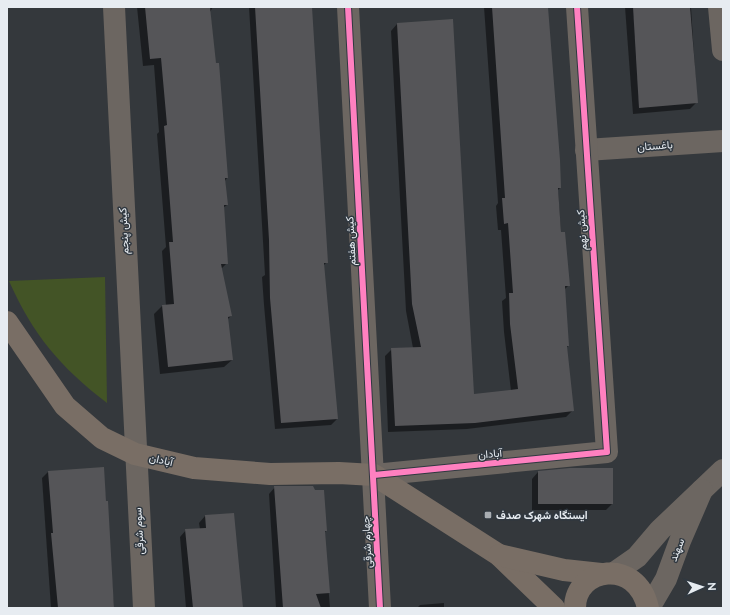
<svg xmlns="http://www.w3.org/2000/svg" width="730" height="615" viewBox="0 0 730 615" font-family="Raleway,Vazirmatn,sans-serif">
	<rect width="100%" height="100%" fill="#34383c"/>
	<path fill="#435426" d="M105,277L107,403C60,367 33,335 9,281Z"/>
	<g fill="#0007">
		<polygon points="137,7 213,7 210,12 227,178 225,181 227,205 223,208 227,263 221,269 231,316 227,320 232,360 224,367 160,374 154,314 162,306 166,306 162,251 166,247 157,134 159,132 154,65 143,66"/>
		<polygon points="249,7 311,7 326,263 323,266 337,419 331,425 275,429 264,305 262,277 265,275"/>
		<polygon points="484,7 546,7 560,188 558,190 561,233 568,286 564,290 568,346 566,348 573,410 566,417 467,429 388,432 385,356 392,349 413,348 406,311 391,31 397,24 473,396 511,391 504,332 502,301 506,298 501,230 498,230 496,206 498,203"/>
		<polygon points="625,7 691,7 697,102 690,109 633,114"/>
		<polygon points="103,468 114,608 51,608 42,478 48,472"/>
		<polygon points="538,472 612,504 606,510 532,510 532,479"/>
		<polygon points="275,487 326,531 324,533 330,608 276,608 269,494"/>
		<polygon points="205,516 242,608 186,608 180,537 186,530 200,529 199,523"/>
		<polygon points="444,603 444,608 417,608 420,605"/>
	</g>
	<g fill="#555558">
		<polygon points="145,7 210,7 216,63 219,63 228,178 225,178 228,205 224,205 228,264 221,264 232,316 228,317 233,360 168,367 162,305 174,304 169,242 173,242 164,126 167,125 161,58 150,59"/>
		<polygon points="255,7 312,7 328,263 324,263 338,419 281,423 270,298 269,240"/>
		<polygon points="492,7 548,7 560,160 561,188 558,188 561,232 565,232 570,286 565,286 569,346 567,346 574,411 475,423 395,426 391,348 421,347 412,304 397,23 453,19 474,394 518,389 510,324 509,293 513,293 508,223 504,224 502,198 505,198"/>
		<polygon points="633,7 690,7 698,103 639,108"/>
		<polygon points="104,467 106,501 108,501 114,608 58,608 51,533 53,533 48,471"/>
		<polygon points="570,468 613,468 613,504 538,504 538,471"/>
		<polygon points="274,486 313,486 315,490 324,490 327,531 325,531 330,593 316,594 321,608 283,608"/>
		<polygon points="234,513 243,608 193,608 185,529 206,528 205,515"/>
	</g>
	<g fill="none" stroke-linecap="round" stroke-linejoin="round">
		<g stroke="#6c6661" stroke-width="22">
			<polyline points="114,7 144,608"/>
			<polyline points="348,7 380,608"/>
			<polyline points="719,7 723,50"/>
			<polyline points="586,150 723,141"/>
			<polyline points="374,475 607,452 577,7"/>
			<polyline points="702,490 723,470"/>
			<polyline points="614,573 637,557 660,530 702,490 680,541 666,579 649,608"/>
		</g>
		<g stroke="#796e65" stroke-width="22">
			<polyline points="7,322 65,406 102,438 135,454 194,468 270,474 339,473 374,475 499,555 554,608"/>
			<polyline points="499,555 564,570 601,574"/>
			<path d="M575,608C575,567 637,557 648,608"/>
		</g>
		<defs>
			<g id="cycleway">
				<polyline points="348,7 380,608"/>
				<polyline points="374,475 607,452 577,7"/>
			</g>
		</defs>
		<use href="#cycleway" stroke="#303840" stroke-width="8"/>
		<use href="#cycleway" stroke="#ff80c0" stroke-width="6"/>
	</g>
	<rect fill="#a8adb2" stroke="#303840" stroke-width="1.5" x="484" y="511" width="8" height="8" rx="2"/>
	<g text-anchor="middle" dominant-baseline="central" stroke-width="3" stroke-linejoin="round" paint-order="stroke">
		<g font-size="11" fill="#e7ecf1" stroke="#303840">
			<text transform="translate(655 146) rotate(-4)">باغستان</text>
			<text transform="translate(582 230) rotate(-94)">کیش نهم</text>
			<text transform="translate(124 231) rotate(-93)">کیش پنجم</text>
			<text transform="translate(351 241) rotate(-93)">کیش هفتم</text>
			<text transform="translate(490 454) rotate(-5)">آبادان</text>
			<text transform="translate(161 460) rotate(13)">آبادان</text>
			<text transform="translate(139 531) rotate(-93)">سوم شرقی</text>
			<text transform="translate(367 542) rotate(-93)">چهارم شرقی</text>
			<text transform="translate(677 550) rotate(-69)">سهند</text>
		</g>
		<g font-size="11" font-weight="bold" fill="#e7ecf1" stroke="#303840" text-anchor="start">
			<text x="496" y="515">ایستگاه شهرک صدف</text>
		</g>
	</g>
	<rect width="730" height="615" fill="none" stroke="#e7ecf1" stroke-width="16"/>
	<g transform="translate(702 587) rotate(87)" stroke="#303840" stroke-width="3" paint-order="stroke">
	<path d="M0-3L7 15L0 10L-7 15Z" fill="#e7ecf1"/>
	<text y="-6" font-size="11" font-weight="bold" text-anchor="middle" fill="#e7ecf1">N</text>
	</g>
</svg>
